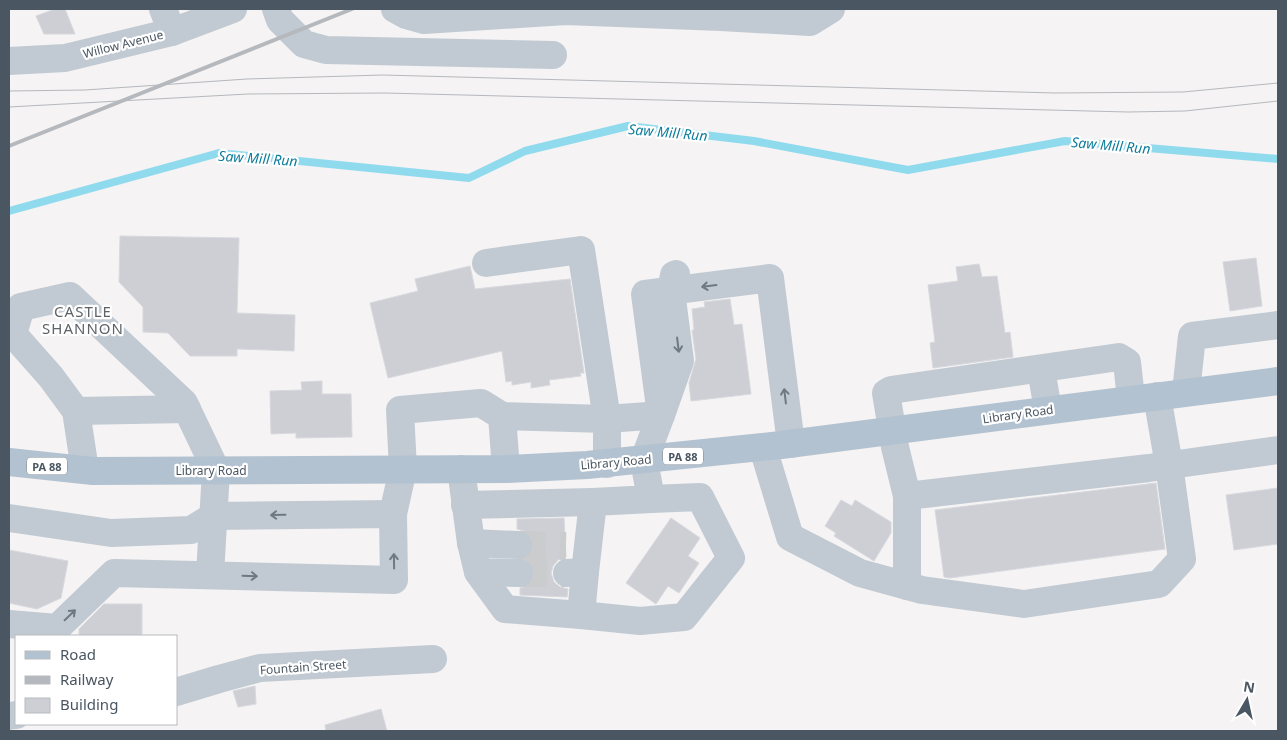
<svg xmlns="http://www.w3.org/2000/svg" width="1287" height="740" viewBox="0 0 1287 740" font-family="'Noto Sans',sans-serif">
	<rect width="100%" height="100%" fill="#f5f3f3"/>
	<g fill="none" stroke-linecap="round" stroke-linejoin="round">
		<polyline stroke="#90daee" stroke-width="8" points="9,211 219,153 469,178 525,151 628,126 754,141 908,170 1065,141 1278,159"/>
	</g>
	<g fill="#cdcfd5" stroke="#d7d9de">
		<polygon points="55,9 65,9 75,34 44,34 36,16"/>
		<polygon points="120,236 239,238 237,313 295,315 294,351 237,349 237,356 190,356 168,333 143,332 143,307 119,282"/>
		<polygon points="1256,258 1262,306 1230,311 1223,262"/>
		<polygon points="979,264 982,277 997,276 1005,333 1010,332 1013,357 933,368 930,343 935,342 928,285 958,281 956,267"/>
		<polygon points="470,266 475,289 570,279 584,373 580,373 581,376 549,380 550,385 531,388 531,382 512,385 512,381 506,382 502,351 388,378 370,303 418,291 415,279"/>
		<polygon points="730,299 734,325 742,324 751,394 691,401 689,383 696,359 692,330 694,330 692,309 705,307 704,302"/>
		<polygon points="322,381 322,394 351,394 352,437 296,438 296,433 271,434 270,391 302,390 301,382"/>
		<polygon points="1156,483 1165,549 950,578 944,577 935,510"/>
		<polygon points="1278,488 1278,544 1234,550 1226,495"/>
		<polygon points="841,500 852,506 855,500 891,522 891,533 874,561 834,536 836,533 825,526"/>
		<polygon points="564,518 566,557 558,560 553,566 551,573 554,582 560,587 568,589 567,597 520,595 520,588 527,586 532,582 535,574 532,565 525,559 531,553 534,545 532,538 527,532 517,529 517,519"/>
		<polygon points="671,518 700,538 688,556 699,563 679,593 668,586 656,604 626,583"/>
		<polygon points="9,550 68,561 61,598 37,609 9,603"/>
		<polygon points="104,604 142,604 142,636 79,636 79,629"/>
		<polygon points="255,686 256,704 238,707 233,691"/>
		<polygon points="381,709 387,731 326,731 325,725"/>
	</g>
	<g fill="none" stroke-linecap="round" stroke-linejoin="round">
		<g stroke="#caccce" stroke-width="28" stroke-dasharray="28 14" stroke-linecap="butt">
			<polyline points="518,545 566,546"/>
			<polyline points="519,573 567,573"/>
		</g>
		<g stroke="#c1cad2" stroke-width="28">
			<polyline points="163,9 172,32"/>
			<polyline points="276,9 280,20 304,44 326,50 553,55"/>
			<polyline points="395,9 406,15 424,20 566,11 721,17 810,22 831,9"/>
			<polyline points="9,61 65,58 172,32 233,9"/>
			<polyline points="486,263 581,250 607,419 661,415 680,361 671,291 674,275 676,274"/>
			<polyline points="1041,369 1048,410"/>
			<polyline points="1186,392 1192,336 1278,325"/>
			<polyline points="1131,399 1127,362 1119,357 891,390 886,393 895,447 907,496 1149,468 1278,450"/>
			<polyline points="76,411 187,409"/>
			<polyline points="502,416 506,469"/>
			<polyline points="763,448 790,537 860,573 922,590 1024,604 1159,584 1182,559 1169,465 1157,396"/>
			<polyline points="461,469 471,543 478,572 519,573"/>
			<polyline points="85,470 76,411 51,377 13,334 21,307 70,296 184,403 216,470 210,575"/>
			<polyline points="465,505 593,502"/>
			<polyline points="393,514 403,469 400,410 481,403 502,416 607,419 607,464"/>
			<polyline points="9,518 111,533 191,530 214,516 393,514 394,580 114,573 57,628 9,624"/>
			<polyline points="471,543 518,545"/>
			<polyline points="478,572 505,609 581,615 585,572"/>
			<polyline points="567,573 585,572 593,502 651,499 644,460 661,415 645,294 770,278 791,444"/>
			<polyline points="907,586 907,496"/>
			<polyline points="581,615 640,621 684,617 731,558 700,497 651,499"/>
			<polyline points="176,692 219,679 260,668 433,659"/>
			<polyline points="9,716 16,715"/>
		</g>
		<polyline stroke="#b3c2d1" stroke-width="28" points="9,462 93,471 506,469 587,465 781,445 1278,381"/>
		<g stroke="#b5b8bd" stroke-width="1">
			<polyline points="9,91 85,90 247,79 383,75 1055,93 1183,92 1278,83"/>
			<polyline points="9,107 248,94 385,93 1128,112 1185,111 1278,101"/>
		</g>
		<polyline stroke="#b5b8bd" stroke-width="4" points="9,146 352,9"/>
	</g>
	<defs><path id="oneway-shaft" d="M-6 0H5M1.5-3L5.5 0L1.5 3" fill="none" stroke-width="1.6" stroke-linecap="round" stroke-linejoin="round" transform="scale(1.25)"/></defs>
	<g stroke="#6e7983">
		<use href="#oneway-shaft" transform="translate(709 286) rotate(173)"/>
		<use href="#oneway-shaft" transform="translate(678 345) rotate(83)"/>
		<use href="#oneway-shaft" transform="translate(785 396) rotate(-97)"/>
		<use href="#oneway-shaft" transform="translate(278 515) rotate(179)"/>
		<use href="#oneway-shaft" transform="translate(394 561) rotate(-91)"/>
		<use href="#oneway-shaft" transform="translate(250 576) rotate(2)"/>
		<use href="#oneway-shaft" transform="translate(70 615) rotate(-44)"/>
	</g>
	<g text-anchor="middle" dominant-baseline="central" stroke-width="4.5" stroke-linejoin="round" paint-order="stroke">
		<g fill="#fff" stroke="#808990" stroke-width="1">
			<rect x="663" y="447.5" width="40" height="17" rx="4"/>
			<rect x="27" y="457.5" width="40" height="17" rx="4"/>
		</g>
		<g font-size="11" font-weight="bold" fill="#4a5661">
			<text x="683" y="456">PA 88</text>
			<text x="47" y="466">PA 88</text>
		</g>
		<g font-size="12" fill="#4a5661" stroke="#fff">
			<text transform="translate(123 44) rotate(-14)">Willow Avenue</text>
			<text transform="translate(1018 414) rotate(-8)">Library Road</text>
			<text transform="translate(616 462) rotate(-5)">Library Road</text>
			<text x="211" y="470">Library Road</text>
			<text transform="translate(303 667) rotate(-4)">Fountain Street</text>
		</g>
		<g font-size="14" font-style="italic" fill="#0c7c9b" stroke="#fff">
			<text transform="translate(668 132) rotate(5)">Saw Mill Run</text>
			<text transform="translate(1111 145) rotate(5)">Saw Mill Run</text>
			<text transform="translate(258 158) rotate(4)">Saw Mill Run</text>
		</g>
		<g font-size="15" letter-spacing="1" fill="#5f6368" stroke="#fff">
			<text x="83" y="311">CASTLE<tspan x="83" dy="17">SHANNON</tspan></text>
		</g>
	</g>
	<rect width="1287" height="740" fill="none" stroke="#4a5661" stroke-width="20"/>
	<rect x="15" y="635" width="162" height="90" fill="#ffffff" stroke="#b7bbc0"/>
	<rect x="25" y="651" width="25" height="8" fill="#b3c2d1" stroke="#b7bbc0"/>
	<text x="60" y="660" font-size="15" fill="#4a5661">Road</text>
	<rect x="25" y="676" width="25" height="8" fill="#b5b8bd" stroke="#b7bbc0"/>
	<text x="60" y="685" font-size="15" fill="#4a5661">Railway</text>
	<rect x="25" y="698" width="25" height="15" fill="#cdcfd5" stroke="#b7bbc0"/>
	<text x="60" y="710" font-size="15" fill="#4a5661">Building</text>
	<g transform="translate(1247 700) rotate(9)" stroke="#ffffff" stroke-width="4" paint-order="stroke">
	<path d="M0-4L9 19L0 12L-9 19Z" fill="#4a5661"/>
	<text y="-8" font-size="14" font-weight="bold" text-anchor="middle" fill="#4a5661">N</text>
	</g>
</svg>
